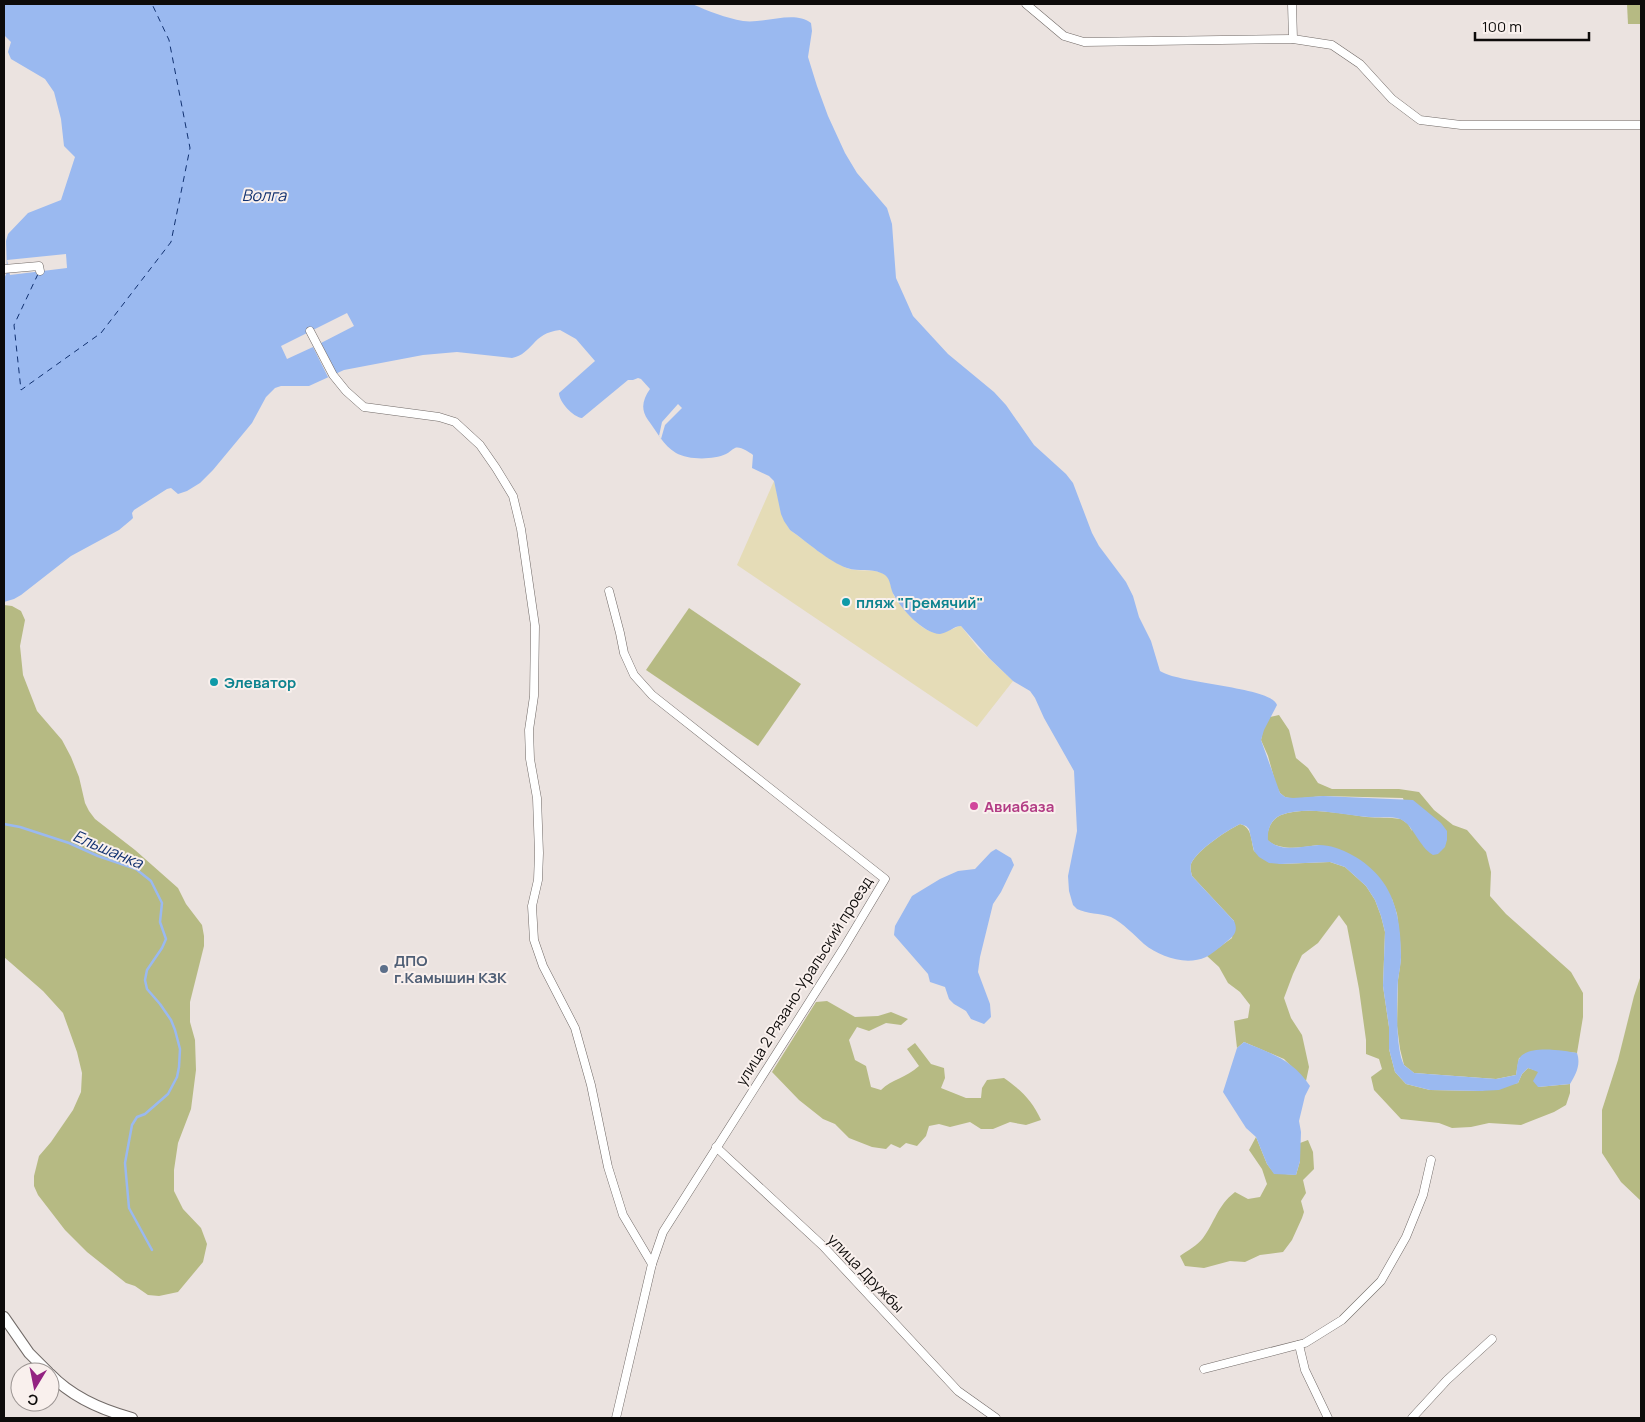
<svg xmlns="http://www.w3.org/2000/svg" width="1645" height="1422" viewBox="0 0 1645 1422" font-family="Manrope,sans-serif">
	<rect width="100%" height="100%" fill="#ebe3e0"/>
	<g fill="#b6ba83">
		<polygon points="1627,4 1641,4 1641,24 1628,24"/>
		<polygon points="4,605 12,606 21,611 25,620 20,646 23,675 37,711 62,740 71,757 79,777 85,803 89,811 95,819 135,850 178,888 186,904 202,925 204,936 204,946 190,1002 190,1022 195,1040 196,1070 191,1109 178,1143 174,1170 174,1191 183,1209 201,1228 207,1244 203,1262 178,1292 159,1296 148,1295 135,1286 126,1283 87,1252 65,1230 38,1195 34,1186 34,1176 39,1156 51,1142 73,1110 81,1092 82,1073 77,1052 63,1013 43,991 4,957"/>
		<polygon points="689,608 801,684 758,746 646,670"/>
		<path d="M1279,715L1289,730L1296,758L1308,768L1318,783L1332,789H1399L1419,792L1434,810L1453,825L1467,830L1486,852L1491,872L1490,896L1506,914L1571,972L1583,993V1017L1577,1053L1547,1050L1519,1058L1516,1075L1496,1079L1414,1073L1404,1065L1400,1049L1397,1026L1398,980L1401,959L1400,940L1397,914L1392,899L1319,845C1303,847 1281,852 1267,840C1267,830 1271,819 1281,815C1306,806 1341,814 1366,817C1378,818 1389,817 1401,819L1408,824L1412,831L1403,798L1323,796L1293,799L1285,797L1280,793L1276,785L1268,756L1261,740L1263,730L1270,717Z"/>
		<path d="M1240,824C1252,827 1251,840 1254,851L1280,864L1330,862L1345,867L1366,886L1375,900L1381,916L1385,932L1383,986L1389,1027V1049L1395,1072L1406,1084L1430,1090L1480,1091L1518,1083L1522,1074L1528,1068L1538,1071V1087L1570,1084V1093L1566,1105L1554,1112L1521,1125L1489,1123L1471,1127L1452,1128L1439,1123L1401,1119L1374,1090L1371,1077L1382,1069L1379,1059L1366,1054V1040L1359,989L1347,926L1339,915L1318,943L1302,955L1293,974L1284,998L1291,1018L1302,1035L1309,1067L1306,1081L1284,1059L1244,1042L1237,1048L1234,1021L1248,1018L1250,1005L1240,992L1228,983L1219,967L1207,956L1232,938L1234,921L1192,876C1191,872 1190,868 1191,864C1197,850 1226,831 1240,824Z"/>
		<polygon points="1641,975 1641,1201 1621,1182 1602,1153 1602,1110 1618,1060 1634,996"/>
		<path d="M827,1001L855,1017L878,1016L891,1012L908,1019L901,1025L886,1023L869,1031L857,1027L849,1040L855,1060L866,1066L871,1087L881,1090C892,1079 906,1078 919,1066L907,1049L915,1043L931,1064L944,1068L945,1078L941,1088L966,1098H981L982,1088L987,1080L1004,1078C1022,1091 1032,1100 1041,1120L1026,1125L1010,1122L993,1129H981L970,1122L950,1127L939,1124L929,1126L926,1136L917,1146L906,1143L900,1148L891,1144L886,1149L872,1147L849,1138L835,1124L823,1119L799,1100L772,1072L816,1002Z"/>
		<path d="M1256,1137L1267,1164L1274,1173L1296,1175L1300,1161V1143L1308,1140L1313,1152L1314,1169L1303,1180L1306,1193L1301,1201L1304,1212L1302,1218L1292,1240L1283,1252L1260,1255L1245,1262L1230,1261L1204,1268L1185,1266L1180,1256C1187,1251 1198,1245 1203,1238C1215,1222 1217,1206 1235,1192L1248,1199L1260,1197L1267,1184L1262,1169L1249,1150Z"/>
	</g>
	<path fill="#e5dcb7" d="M774,481C779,498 780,516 790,530C807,542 825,558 844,567C856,573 870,568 882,573C892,577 890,587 894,596C900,606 920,630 933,632C942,634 951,630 959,626H961L978,648L1013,681L977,727L737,565Z"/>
	<g fill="#9ab9f0">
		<path d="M4,4H692C708,11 726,18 743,21C765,24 794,10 811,23L812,31L808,57L817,86L828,116L845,153L857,173L887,208L892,224L896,278L913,316L948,354L994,392L1006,405L1034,445L1066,474L1073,483L1092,533L1099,546L1126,582L1133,596L1139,617L1151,641L1160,671C1180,684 1272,687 1277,705L1264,730L1261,740L1280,793L1285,797L1293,798L1323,796L1413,800L1441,823L1447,831V840L1445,847L1438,854L1433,855C1419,847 1413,824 1400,819C1391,816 1379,818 1369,817C1342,815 1307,805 1281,815C1271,819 1267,830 1268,840C1282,853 1302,846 1319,845C1340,845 1367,861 1380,878C1398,900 1401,930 1401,957C1401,965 1399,972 1398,980C1397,997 1395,1053 1405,1066C1408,1068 1412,1071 1414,1073L1496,1079L1516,1075C1517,1070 1517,1063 1519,1059C1527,1044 1564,1051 1577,1053C1581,1065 1576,1074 1570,1084L1538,1087L1533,1081L1538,1072L1528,1068L1522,1074L1518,1083L1499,1090L1480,1091L1430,1090L1406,1084L1395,1072L1389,1049V1027L1383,986L1385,932L1381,916L1375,900L1366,886L1345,867L1330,862L1280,864L1269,863L1259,857L1254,851L1249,829L1246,826L1240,824C1226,831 1197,850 1191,864C1190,868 1191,872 1192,876L1234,921C1239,932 1233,937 1225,943C1219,948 1212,954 1206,957C1186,966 1160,957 1144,944C1134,935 1123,923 1111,917C1100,913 1087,914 1077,909L1073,905L1069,891L1068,876L1077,831L1074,771L1044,718L1035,698L1030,691L1013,681L989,658L961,626C954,626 948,633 940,634C924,634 900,608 894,595C889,587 892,577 881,573C871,568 859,572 847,568C829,562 806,541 790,530L784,521L781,514L774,481L769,476L752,468L753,455C749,452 740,446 735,448C732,449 729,453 726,454C713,460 688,460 676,453C663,445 657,432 648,420C640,409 643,399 650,389L641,379L638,378L633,380H628L582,418C573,417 559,402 559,393L595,361L576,339L560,330C532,333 533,354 512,358L457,352L423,355L344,370L309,386H281L275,388L266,397L252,423L213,470L200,483L187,491L178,494L171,488L167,489L134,510L132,513L133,518L131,520L119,530L71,556L21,595L14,599L4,602V279L7,272L6,241L8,234L28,213L61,200L75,157L64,146L61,119L54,92L45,79L11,59L8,52L11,42L4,35Z"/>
		<polygon points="996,849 1011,858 1014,865 1001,892 993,904 980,957 978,972 990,1004 991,1017 984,1024 971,1019 966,1011 954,1004 949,999 945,987 930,982 928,974 894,935 895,926 912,896 940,879 958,871 975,869 991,852"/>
		<path d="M1244,1042C1272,1054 1292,1059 1310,1086L1305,1096L1299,1121L1301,1132L1300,1161L1296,1175L1274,1174L1267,1164L1256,1137L1246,1128L1223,1092L1237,1048Z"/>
	</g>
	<g fill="#ebe3e0">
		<polygon points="66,254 67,268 10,275 7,260"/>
		<polygon points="347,313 354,326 321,343 336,373 328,377 313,347 287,359 281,346"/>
		<polygon points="678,404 682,408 665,425 661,439 659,436 662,422"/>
	</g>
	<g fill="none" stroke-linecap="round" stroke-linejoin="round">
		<polyline stroke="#9ab9f0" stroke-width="2.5" points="4,824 20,827 69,843 98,856 136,869 151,881 162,903 160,922 166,939 162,948 147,970 145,980 147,989 160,1004 171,1020 175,1030 180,1049 179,1067 177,1077 168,1094 145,1114 137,1117 132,1125 125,1163 129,1208 152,1250"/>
		<polyline stroke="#113170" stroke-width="1" stroke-dasharray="6 5" stroke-linecap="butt" points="38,274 14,325 21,390 101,333 171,242 190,148 169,40 152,4"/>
		<defs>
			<g id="minor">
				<polyline points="1026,4 1064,36 1084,42 1293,39 1332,45 1360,64 1392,99 1420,120 1461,125 1641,125"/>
				<polyline points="1292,4 1293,39"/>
				<polyline points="4,269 39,266 40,271"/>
				<polyline points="310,331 333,375 346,391 364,407 439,417 455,422 480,445 496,468 513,496 521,529 535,626 534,696 529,730 530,759 537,798 539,853 538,880 532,906 534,940 543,966 575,1028 591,1085 608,1167 623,1215 652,1264"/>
				<polyline points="609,591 620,633 624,653 634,675 652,695 885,879 843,949 663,1232 652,1264 616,1418"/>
				<polyline points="716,1147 823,1246 958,1391 996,1418"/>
				<polyline points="1299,1345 1305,1370 1328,1418"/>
				<polyline points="1204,1369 1305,1343 1342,1320 1381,1281 1406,1237 1423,1195 1431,1160"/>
				<polyline points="1412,1418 1447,1380 1492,1339"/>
			</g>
			<g id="major">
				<polyline points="4,1317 29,1353 48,1372"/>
				<path d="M50,1374C72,1397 102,1410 132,1418"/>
			</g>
		</defs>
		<use href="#minor" stroke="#716a67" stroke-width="9"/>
		<use href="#major" stroke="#716a67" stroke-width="12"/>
		<use href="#minor" stroke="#fff" stroke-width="8"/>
		<use href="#major" stroke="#fff" stroke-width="10"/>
	</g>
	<g fill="#0f9aa8" stroke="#f9f0ed" stroke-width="2">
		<circle cx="846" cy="602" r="5"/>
		<circle cx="214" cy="682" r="5"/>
	</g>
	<circle fill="#d1479c" stroke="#f9f0ed" stroke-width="2" cx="974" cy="806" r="5"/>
	<circle fill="#5c6f8a" stroke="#f9f0ed" stroke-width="2" cx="384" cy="969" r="5"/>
	<g text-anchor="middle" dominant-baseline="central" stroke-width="4" stroke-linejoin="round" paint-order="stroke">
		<g font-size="15" font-weight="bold" fill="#0d838f" stroke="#f9f0ed" text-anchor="start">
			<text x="856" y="602">пляж "Гремячий"</text>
			<text x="224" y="682">Элеватор</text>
		</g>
		<g font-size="15" font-weight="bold" fill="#b23c85" stroke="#f9f0ed" text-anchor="start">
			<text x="984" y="806">Авиабаза</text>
		</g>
		<g font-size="15" font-weight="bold" fill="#4e5e75" stroke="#f9f0ed" text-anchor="start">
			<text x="394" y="960">ДПО<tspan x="394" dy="17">г.Камышин КЗК</tspan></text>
		</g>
		<g font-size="15" fill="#0d0b0a" stroke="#f9f0ed">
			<text transform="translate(804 981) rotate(-58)">улица 2 Рязано-Уральский проезд</text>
			<text transform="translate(866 1273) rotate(46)">улица Дружбы</text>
		</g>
		<g font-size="16" font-style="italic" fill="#113170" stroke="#f9f0ed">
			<text x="264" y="195">Волга</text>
			<text transform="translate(108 849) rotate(23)">Ельшанка</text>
		</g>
	</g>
	<rect width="1645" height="1422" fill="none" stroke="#0d0b0a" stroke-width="10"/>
	<g transform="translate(35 1387) rotate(190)"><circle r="24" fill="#f9f0ed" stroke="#9b9492"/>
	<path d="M0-4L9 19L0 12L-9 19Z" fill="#932282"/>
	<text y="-8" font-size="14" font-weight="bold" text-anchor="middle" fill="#0d0b0a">С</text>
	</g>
	<path d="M1475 32v8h114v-8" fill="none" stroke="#0d0b0a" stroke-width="2.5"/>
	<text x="1482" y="32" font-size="15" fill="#0d0b0a" stroke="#f9f0ed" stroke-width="4" paint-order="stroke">100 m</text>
</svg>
